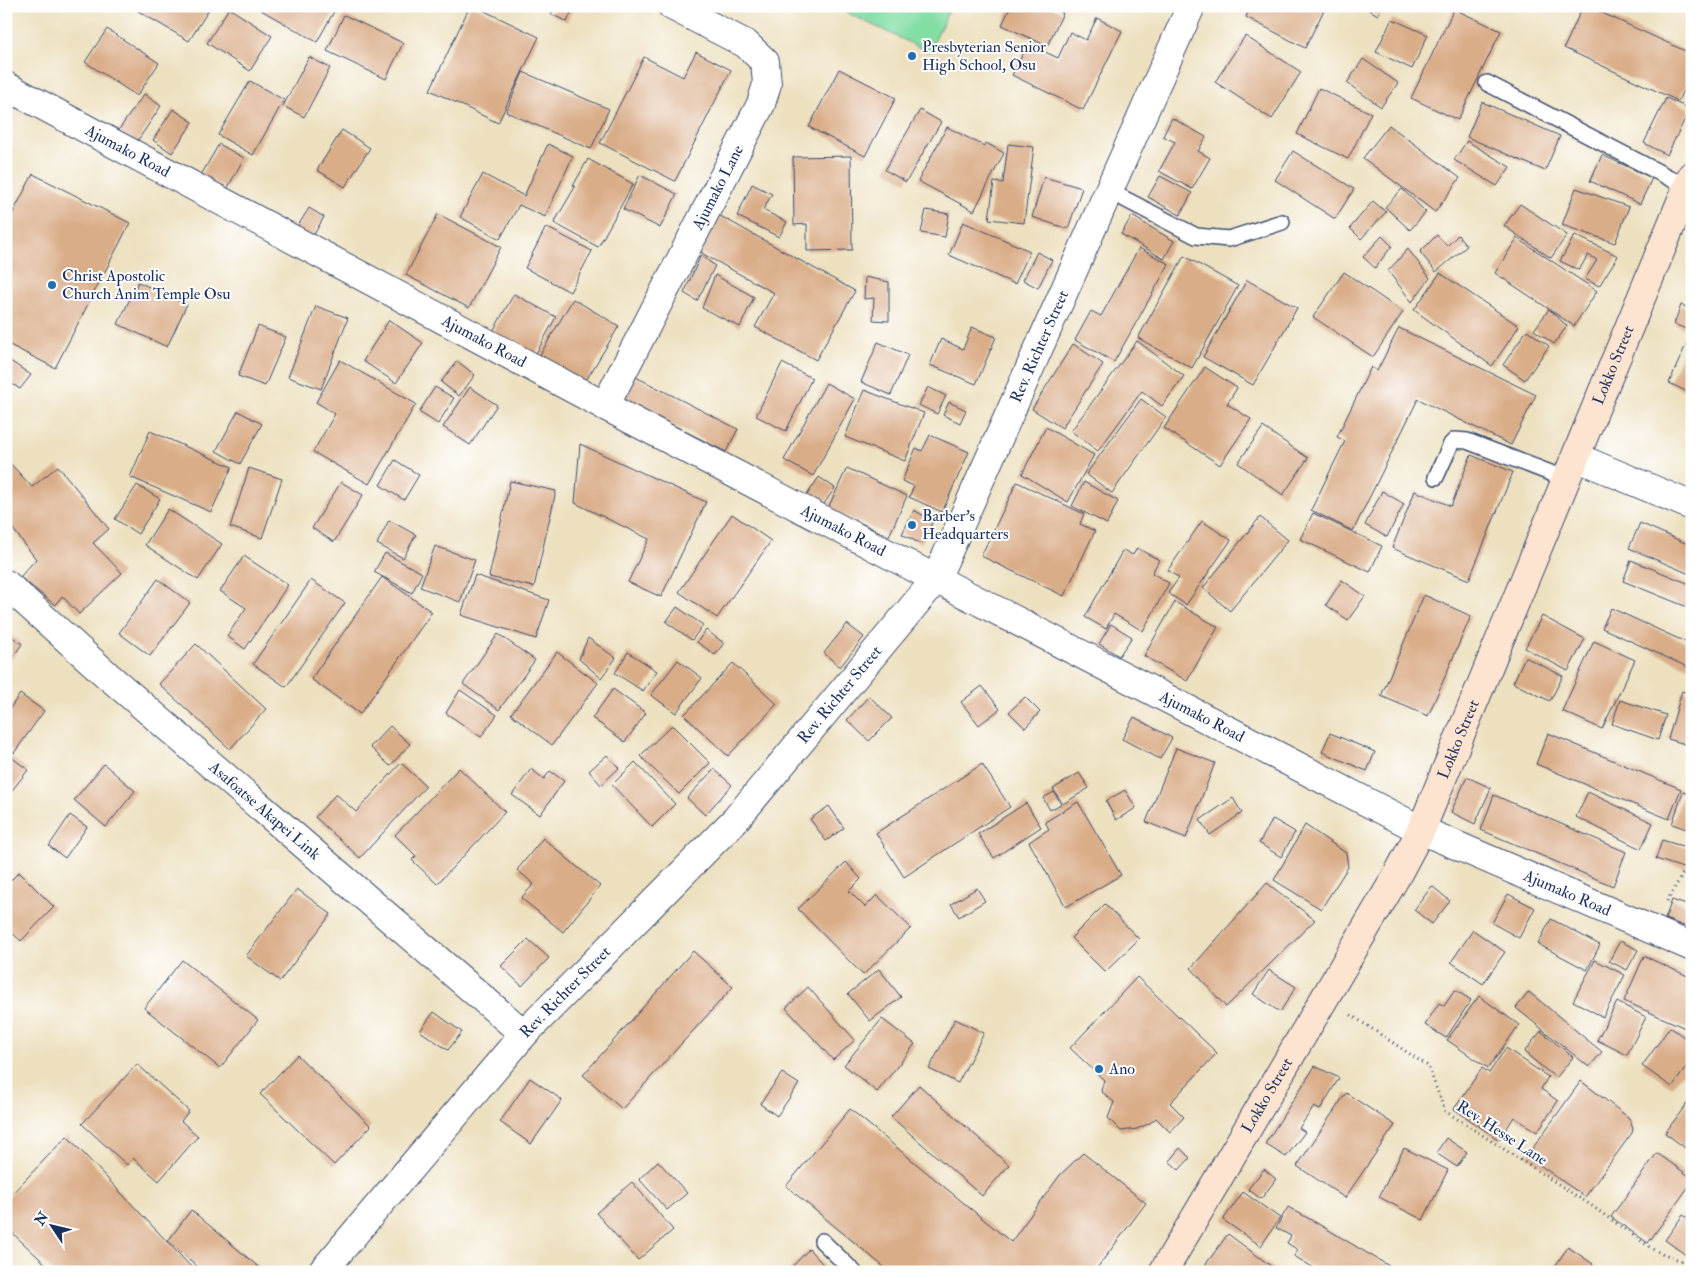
<svg xmlns="http://www.w3.org/2000/svg" width="1698" height="1278" viewBox="0 0 1698 1278" font-family="'IM FELL Double Pica',serif">
	<rect width="100%" height="100%" fill="#fff"/>
	<filter id="ink" filterUnits="userSpaceOnUse"><feTurbulence type="fractalNoise" baseFrequency=".02" numOctaves="2"/><feDisplacementMap in="SourceGraphic" scale="10" xChannelSelector="R" yChannelSelector="G"/><feConvolveMatrix kernelMatrix="1 2 1 2 8 2 1 2 1" color-interpolation-filters="sRGB"/></filter>
	<filter id="wash" filterUnits="userSpaceOnUse"><feTurbulence type="fractalNoise" baseFrequency=".0096" numOctaves="4" result="noise"/><feDisplacementMap in="SourceGraphic" scale="20" xChannelSelector="R" yChannelSelector="G"/><feGaussianBlur stdDeviation="1.12" result="paint"/><feColorMatrix in="noise" values="0 0 0 0 0 0 0 0 0 0 0 0 0 0 0 0 0 1.4 0 .05"/><feComposite in="paint" operator="in"/></filter>
	<g filter="url(#wash)">
		<rect width="100%" height="100%" fill="#ede0bf"/>
		<polygon fill="#83dea4" stroke="#4f8681" points="833,6 951,6 929,52"/>
		<g id="blocks">
			<g fill="#daad89">
				<polygon points="141,6 207,6 210,8 189,41 138,11"/>
				<polygon points="254,6 337,6 317,42"/>
				<polygon points="470,6 474,6 539,37 498,123 430,90"/>
				<polygon points="555,6 574,6 567,22 551,14"/>
				<polygon points="1011,6 1049,6 1063,13 1047,46 1002,25"/>
				<polygon points="1251,6 1326,6 1305,48 1246,17"/>
				<polygon points="1362,6 1383,6 1378,15"/>
				<polygon points="1583,6 1587,6 1692,54 1692,71 1678,101 1564,48"/>
				<polygon points="229,8 272,36 250,71 207,43"/>
				<polygon points="1454,9 1501,31 1458,120 1411,98"/>
				<polygon points="344,15 403,43 386,79 327,51"/>
				<polygon points="1097,18 1122,31 1083,110 1012,75 1028,44 1058,58 1070,32 1086,40"/>
				<polygon points="1392,19 1428,35 1412,69 1376,52"/>
				<polygon points="107,29 159,63 137,96 85,62"/>
				<polygon points="1245,36 1301,72 1272,119 1215,82"/>
				<polygon points="696,52 731,70 675,181 600,143 644,57 683,77"/>
				<polygon points="309,57 330,68 304,117 283,106"/>
				<polygon points="1363,59 1398,83 1381,107 1347,83"/>
				<polygon points="839,69 896,98 865,156 809,127"/>
				<polygon points="523,72 609,109 591,149 506,112"/>
				<polygon points="250,81 284,100 253,155 218,135"/>
				<polygon points="1319,88 1371,113 1348,159 1297,134"/>
				<polygon points="144,94 161,106 136,143 118,131"/>
				<polygon points="1666,98 1690,109 1667,155 1644,143"/>
				<polygon points="1482,102 1560,136 1545,171 1467,137"/>
				<polygon points="173,109 193,122 172,153 153,140"/>
				<polygon points="920,110 941,122 906,182 885,170"/>
				<polygon points="1172,118 1206,137 1198,151 1210,158 1192,189 1159,171 1175,142 1163,136"/>
				<polygon points="1389,125 1460,178 1435,212 1363,158"/>
				<polygon points="947,127 984,146 986,143 1004,153 974,211 918,181"/>
				<polygon points="342,130 370,148 345,187 317,170"/>
				<polygon points="1467,141 1510,167 1497,186 1454,160"/>
				<polygon points="219,144 244,158 227,189 201,175"/>
				<polygon points="548,144 573,156 545,217 519,205 500,239 460,217 483,174 524,196"/>
				<polygon points="1008,144 1034,147 1024,223 989,219 994,182 1003,183"/>
				<polygon points="1293,151 1354,189 1335,219 1275,180"/>
				<polygon points="1602,155 1652,178 1640,204 1590,181"/>
				<polygon points="851,156 852,250 807,251 807,224 794,225 793,157"/>
				<polygon points="588,159 633,184 598,247 554,223 575,187 573,186"/>
				<polygon points="33,174 130,223 55,368 6,343 6,226"/>
				<polygon points="640,175 677,194 660,228 623,209"/>
				<polygon points="1160,176 1192,193 1180,215 1148,197"/>
				<polygon points="1044,177 1082,188 1068,229 1032,217"/>
				<polygon points="752,184 772,194 763,210 787,222 779,237 737,216"/>
				<polygon points="1576,188 1629,207 1615,243 1562,225"/>
				<polygon points="1402,189 1426,212 1410,230 1385,207"/>
				<polygon points="1373,201 1386,212 1361,239 1350,228"/>
				<polygon points="1520,204 1567,235 1551,258 1504,226"/>
				<polygon points="309,208 324,217 312,238 296,229"/>
				<polygon points="926,210 949,214 945,237 921,233"/>
				<polygon points="715,213 855,291 816,360 755,327 774,293 703,254 698,245"/>
				<polygon points="438,214 501,247 469,308 406,275"/>
				<polygon points="1132,216 1174,241 1164,259 1121,234"/>
				<polygon points="963,222 1030,251 1015,284 949,255"/>
				<polygon points="546,227 592,251 570,292 525,268"/>
				<polygon points="1437,235 1447,246 1458,235 1467,246 1436,272 1420,252"/>
				<polygon points="1575,235 1618,256 1599,286 1585,279 1597,260 1588,255 1579,270 1560,261"/>
				<polygon points="1382,236 1392,246 1375,268 1363,257"/>
				<polygon points="1517,238 1597,291 1574,326 1549,309 1567,326 1554,344 1534,330 1549,309 1495,273"/>
				<polygon points="1139,248 1169,264 1114,362 1075,340 1091,311 1101,316"/>
				<polygon points="1408,249 1430,278 1412,302 1388,271"/>
				<polygon points="1037,252 1052,260 1038,288 1023,280"/>
				<polygon points="701,255 715,266 697,301 684,293"/>
				<polygon points="1184,256 1238,286 1192,368 1138,338"/>
				<polygon points="1344,272 1403,312 1373,357 1313,317"/>
				<polygon points="1440,273 1519,326 1492,366 1414,310"/>
				<polygon points="715,275 754,297 740,327 702,308"/>
				<polygon points="865,277 889,282 889,321 873,320 874,298 864,299"/>
				<polygon points="1247,280 1297,308 1253,385 1203,357"/>
				<polygon points="138,282 187,304 167,347 118,324"/>
				<polygon points="514,294 556,317 534,357 492,333"/>
				<polygon points="573,299 619,326 582,387 537,360"/>
				<polygon points="1681,305 1692,309 1692,315 1686,329 1674,324"/>
				<polygon points="316,306 348,318 321,389 288,377"/>
				<polygon points="389,320 423,343 396,383 363,361"/>
				<polygon points="258,326 286,337 265,386 238,376"/>
				<polygon points="972,327 996,337 976,384 930,365 941,339 963,349"/>
				<polygon points="1399,328 1536,395 1511,445 1418,399 1353,531 1311,510 1345,441 1337,437 1371,367 1377,371"/>
				<polygon points="1527,330 1549,346 1525,380 1503,365"/>
				<polygon points="1692,331 1692,394 1669,383"/>
				<polygon points="1137,341 1184,376 1162,406 1142,391 1098,451 1071,431"/>
				<polygon points="878,342 908,355 891,395 861,382"/>
				<polygon points="1073,344 1103,364 1062,428 1032,409"/>
				<polygon points="6,358 31,375 20,389 6,380"/>
				<polygon points="340,360 416,404 369,484 313,452 335,414 316,402"/>
				<polygon points="457,361 475,375 459,396 441,382"/>
				<polygon points="782,363 812,378 786,431 756,416"/>
				<polygon points="1205,367 1237,388 1227,404 1251,419 1220,465 1164,428"/>
				<polygon points="632,375 738,429 726,452 620,398"/>
				<polygon points="826,383 855,399 813,476 784,460"/>
				<polygon points="435,387 454,398 438,424 419,412"/>
				<polygon points="470,387 497,405 470,445 443,427"/>
				<polygon points="928,387 946,396 937,414 919,405"/>
				<polygon points="864,390 924,413 905,461 845,437"/>
				<polygon points="1141,399 1166,417 1112,493 1086,474"/>
				<polygon points="949,402 966,410 960,423 943,415"/>
				<polygon points="238,411 262,424 240,464 216,451"/>
				<polygon points="1046,427 1094,455 1068,502 1022,474"/>
				<polygon points="1263,427 1308,458 1283,495 1238,463"/>
				<polygon points="150,431 232,467 211,512 130,477"/>
				<polygon points="930,435 969,452 942,512 909,497 914,486 902,481 916,448 922,451"/>
				<polygon points="580,444 706,502 661,597 628,582 649,539 575,503"/>
				<polygon points="1471,455 1513,472 1469,580 1392,548 1415,491 1451,506"/>
				<polygon points="395,460 419,475 404,500 380,485"/>
				<polygon points="8,461 32,487 58,466 109,529 93,543 122,573 79,614 62,596 55,605 20,577 36,559 6,520 6,463"/>
				<polygon points="249,468 282,479 262,538 230,527"/>
				<polygon points="847,468 907,496 889,536 828,508"/>
				<polygon points="819,477 835,488 819,511 803,501"/>
				<polygon points="510,481 556,491 534,587 489,577"/>
				<polygon points="341,482 363,495 334,542 312,528"/>
				<polygon points="1017,482 1084,514 1080,524 1095,531 1064,596 981,556"/>
				<polygon points="1084,482 1118,501 1107,524 1072,506"/>
				<polygon points="137,485 160,499 138,534 115,519"/>
				<polygon points="1382,491 1404,504 1387,537 1365,525"/>
				<polygon points="168,509 222,544 198,580 145,545"/>
				<polygon points="914,510 933,521 921,544 902,534"/>
				<polygon points="1313,513 1382,546 1370,572 1300,539"/>
				<polygon points="732,514 771,541 717,618 679,592"/>
				<polygon points="1260,517 1288,540 1230,611 1203,588"/>
				<polygon points="389,520 416,535 403,558 377,544"/>
				<polygon points="1202,521 1231,540 1186,605 1168,593 1179,578 1168,570"/>
				<polygon points="1640,523 1692,546 1692,575 1629,548"/>
				<polygon points="435,546 475,560 460,602 420,587"/>
				<polygon points="1137,548 1159,560 1152,573 1169,583 1143,631 1114,614 1106,629 1085,617 1123,550 1133,555"/>
				<polygon points="385,553 422,573 412,593 374,572"/>
				<polygon points="244,556 288,585 245,649 227,636 246,608 220,591"/>
				<polygon points="1631,560 1692,585 1692,609 1623,581"/>
				<polygon points="475,575 549,600 536,639 461,615"/>
				<polygon points="382,577 432,612 360,714 311,679"/>
				<polygon points="158,579 190,603 150,656 119,633"/>
				<polygon points="311,580 345,603 286,687 253,664"/>
				<polygon points="1342,580 1365,596 1348,620 1326,605"/>
				<polygon points="1424,595 1471,616 1428,716 1381,696"/>
				<polygon points="1175,602 1218,627 1187,681 1144,656"/>
				<polygon points="677,607 703,625 692,640 666,622"/>
				<polygon points="1611,608 1692,645 1692,669 1602,628"/>
				<polygon points="1542,616 1585,639 1568,671 1525,648"/>
				<polygon points="847,624 864,637 840,667 824,653"/>
				<polygon points="1111,624 1132,637 1119,656 1099,644"/>
				<polygon points="706,630 724,643 715,655 697,642"/>
				<polygon points="6,632 22,644 6,667"/>
				<polygon points="498,634 535,660 499,710 463,684"/>
				<polygon points="588,638 616,658 601,678 579,659"/>
				<polygon points="1594,641 1635,660 1602,729 1562,711"/>
				<polygon points="196,644 266,709 230,749 159,684"/>
				<polygon points="557,652 598,683 552,745 511,714"/>
				<polygon points="628,652 657,671 643,691 615,673"/>
				<polygon points="1525,657 1563,676 1550,701 1513,683"/>
				<polygon points="678,660 702,678 676,713 651,695"/>
				<polygon points="733,663 777,704 728,756 684,715"/>
				<polygon points="982,686 1000,709 979,725 961,702"/>
				<polygon points="613,689 646,713 625,742 592,718"/>
				<polygon points="460,690 497,715 481,737 446,713"/>
				<polygon points="1682,691 1692,694 1692,746 1668,739"/>
				<polygon points="20,694 44,711 14,753 6,747 6,714"/>
				<polygon points="869,696 892,718 869,741 847,720"/>
				<polygon points="1025,697 1040,712 1025,728 1009,712"/>
				<polygon points="1620,700 1666,715 1658,740 1612,724"/>
				<polygon points="1134,717 1172,738 1160,759 1122,739"/>
				<polygon points="672,725 710,763 679,794 640,756"/>
				<polygon points="390,726 410,744 390,766 370,747"/>
				<polygon points="1330,733 1375,752 1367,771 1322,752"/>
				<polygon points="1548,733 1681,789 1669,819 1536,764"/>
				<polygon points="1176,748 1215,763 1186,838 1146,822"/>
				<polygon points="6,753 28,770 6,798"/>
				<polygon points="607,755 619,768 601,785 589,771"/>
				<polygon points="635,762 675,804 652,827 612,785"/>
				<polygon points="401,763 426,786 360,858 315,817 336,794 356,812"/>
				<polygon points="104,764 135,791 106,827 74,800"/>
				<polygon points="982,764 1010,807 904,877 876,833"/>
				<polygon points="459,768 505,812 437,884 412,860 416,856 395,835"/>
				<polygon points="531,769 544,779 550,771 564,781 540,815 512,795"/>
				<polygon points="714,769 732,785 705,815 687,798"/>
				<polygon points="1079,773 1089,788 1063,804 1053,789"/>
				<polygon points="1467,777 1491,788 1475,824 1451,812"/>
				<polygon points="1125,790 1136,808 1116,820 1106,801"/>
				<polygon points="1054,792 1061,804 1050,810 1043,798"/>
				<polygon points="1588,792 1653,823 1641,849 1576,817"/>
				<polygon points="1683,792 1692,795 1692,831 1672,824"/>
				<polygon points="1494,795 1626,852 1613,886 1481,830"/>
				<polygon points="1233,798 1242,813 1210,835 1200,820"/>
				<polygon points="1078,802 1121,875 1066,907 1029,842 1049,829 1045,822"/>
				<polygon points="1026,803 1041,827 994,858 978,834"/>
				<polygon points="829,806 844,828 826,841 810,819"/>
				<polygon points="70,815 87,827 65,858 49,846"/>
				<polygon points="1273,819 1295,832 1281,857 1259,843"/>
				<polygon points="1305,825 1346,853 1348,867 1321,909 1274,880"/>
				<polygon points="543,838 600,886 563,932 521,898 534,884 517,870"/>
				<polygon points="1662,840 1692,849 1692,871 1656,859"/>
				<polygon points="846,862 861,879 849,891 865,907 877,895 911,928 863,975 798,909"/>
				<polygon points="19,872 54,907 21,941 10,931 6,935 6,885"/>
				<polygon points="1267,883 1315,920 1226,1007 1191,968"/>
				<polygon points="1432,886 1450,901 1432,924 1414,910"/>
				<polygon points="977,888 985,901 959,917 951,904"/>
				<polygon points="297,889 331,914 280,981 246,956"/>
				<polygon points="1508,894 1535,908 1519,938 1492,923"/>
				<polygon points="1672,900 1692,907 1692,929 1665,919"/>
				<polygon points="1105,904 1139,939 1105,972 1071,938"/>
				<polygon points="1551,919 1600,945 1587,970 1538,944"/>
				<polygon points="1473,930 1505,952 1483,984 1451,962"/>
				<polygon points="528,939 549,958 522,986 501,966"/>
				<polygon points="1620,941 1638,950 1627,970 1609,961"/>
				<polygon points="693,951 733,987 622,1109 583,1075"/>
				<polygon points="1644,956 1692,978 1692,1031 1624,1001"/>
				<polygon points="182,960 258,1020 220,1068 144,1008"/>
				<polygon points="1595,960 1625,975 1603,1017 1573,1001"/>
				<polygon points="879,969 901,997 870,1021 848,994"/>
				<polygon points="1269,970 1296,987 1280,1012 1253,994"/>
				<polygon points="1137,977 1217,1053 1170,1103 1184,1117 1170,1132 1156,1118 1150,1123 1137,1129 1121,1131 1108,1118 1114,1102 1101,1091 1104,1080 1070,1048"/>
				<polygon points="808,987 855,1040 833,1060 786,1008"/>
				<polygon points="1455,990 1471,1000 1446,1038 1425,1025 1439,1003 1444,1006"/>
				<polygon points="1529,992 1602,1052 1589,1067 1516,1008"/>
				<polygon points="1479,996 1519,1025 1488,1068 1447,1040"/>
				<polygon points="1617,1002 1646,1017 1627,1055 1597,1040"/>
				<polygon points="434,1012 462,1032 448,1050 420,1031"/>
				<polygon points="882,1019 915,1044 877,1092 844,1065"/>
				<polygon points="955,1019 984,1033 958,1083 929,1069"/>
				<polygon points="1670,1027 1692,1043 1692,1059 1672,1087 1642,1066"/>
				<polygon points="1541,1031 1573,1057 1556,1078 1524,1052"/>
				<polygon points="1506,1048 1548,1077 1541,1089 1558,1101 1537,1132 1514,1117 1499,1140 1454,1109 1482,1068 1489,1073"/>
				<polygon points="297,1055 371,1126 334,1165 260,1094"/>
				<polygon points="137,1064 189,1111 181,1121 198,1136 159,1181 133,1158 127,1165 82,1124"/>
				<polygon points="1315,1066 1339,1078 1320,1110 1314,1107 1299,1128 1305,1132 1286,1157 1265,1144"/>
				<polygon points="782,1073 799,1084 777,1116 760,1104"/>
				<polygon points="530,1078 562,1100 531,1144 500,1122"/>
				<polygon points="1581,1081 1629,1118 1633,1129 1632,1133 1585,1197 1527,1156"/>
				<polygon points="919,1085 1009,1165 982,1196 891,1117"/>
				<polygon points="1346,1093 1395,1125 1345,1198 1297,1166"/>
				<polygon points="1688,1102 1692,1105 1692,1153 1665,1133"/>
				<polygon points="850,1109 1011,1242 1060,1175 1083,1153 1146,1203 1094,1272 1021,1272 1017,1270 1015,1272 890,1272 786,1186"/>
				<polygon points="67,1136 196,1272 54,1272 6,1227 6,1200"/>
				<polygon points="1446,1138 1467,1152 1457,1167 1436,1153"/>
				<polygon points="1180,1148 1190,1158 1179,1170 1169,1161"/>
				<polygon points="1404,1148 1448,1170 1423,1220 1379,1197"/>
				<polygon points="1657,1153 1692,1178 1692,1182 1648,1243 1611,1217"/>
				<polygon points="658,1161 687,1193 667,1210 639,1179"/>
				<polygon points="1264,1169 1276,1179 1261,1199 1248,1189"/>
				<polygon points="632,1182 673,1230 638,1260 596,1213"/>
				<polygon points="1243,1192 1280,1218 1261,1246 1223,1220"/>
				<polygon points="1288,1207 1315,1222 1399,1272 1321,1272 1294,1256 1298,1250 1287,1243 1291,1236 1276,1228"/>
				<polygon points="191,1210 261,1269 259,1272 204,1272 168,1241"/>
				<polygon points="1683,1215 1692,1221 1692,1255 1690,1258 1665,1240"/>
				<polygon points="1228,1234 1279,1272 1200,1272"/>
				<polygon points="1568,1247 1593,1264 1588,1272 1551,1272"/>
				<polygon points="809,1249 830,1272 787,1272"/>
			</g>
		</g>
	</g>
	<g filter="url(#ink)">
		<use href="#blocks" fill-opacity="0" stroke="#3a4a6d" stroke-width="1"/>
		<g fill="none" stroke-linecap="round" stroke-linejoin="round">
			<defs>
				<g id="service">
					<polyline points="1487,83 1687,187"/>
					<polyline points="1109,191 1196,236 1229,239 1282,222"/>
					<polyline points="1436,477 1451,444 1455,440 1467,441 1566,479"/>
					<polyline points="822,1241 854,1272"/>
				</g>
				<g id="minor">
					<path id="s1" d="M6,86L605,406L936,579L1421,830L1692,947"/>
					<path id="s2" d="M605,406L761,104L767,84L765,62L746,44L672,6"/>
					<polyline points="1576,457 1692,506"/>
					<path id="s3" d="M6,584L107,675L524,1034"/>
					<path id="s4" d="M322,1272L524,1034L736,819L936,579L1191,6"/>
				</g>
				<g id="secondary">
					<path id="s5" d="M1163,1272L1396,877L1421,830L1692,175"/>
				</g>
			</defs>
			<use href="#service" stroke="#3a4a6d" stroke-width="18"/>
			<use href="#minor" stroke="#3a4a6d" stroke-width="30"/>
			<use href="#secondary" stroke="#3a4a6d" stroke-width="30"/>
			<g stroke="#3a4a6d" stroke-width="3" stroke-dasharray="1 4" stroke-linecap="butt">
				<polyline points="1667,901 1684,872 1692,874"/>
				<polyline points="1351,1015 1428,1066 1445,1111 1592,1206 1654,1250 1692,1265"/>
			</g>
			<use href="#service" stroke="#fff" stroke-width="15"/>
			<use href="#minor" stroke="#fff" stroke-width="28"/>
			<use href="#secondary" stroke="#fde4d0" stroke-width="28"/>
		</g>
	</g>
	<g fill="#1f6fb2" stroke="#fff" stroke-width="2">
		<circle cx="912" cy="56" r="5"/>
		<circle cx="52" cy="285" r="5"/>
		<circle cx="912" cy="525" r="5"/>
		<circle cx="1099" cy="1069" r="5"/>
	</g>
	<g text-anchor="middle" dominant-baseline="central" stroke-width="4" stroke-linejoin="round" paint-order="stroke">
		<g font-size="16" fill="#1b2f5e" stroke="#fff" text-anchor="start">
			<text x="922" y="47">Presbyterian Senior<tspan x="922" dy="18">High School, Osu</tspan></text>
			<text x="62" y="276">Christ Apostolic<tspan x="62" dy="18">Church Anim Temple Osu</tspan></text>
			<text x="922" y="516">Barber's<tspan x="922" dy="18">Headquarters</tspan></text>
			<text x="1109" y="1069">Ano</text>
		</g>
		<g font-size="16" fill="#1b2f5e" stroke="#fff">
			<text stroke="none"><textPath href="#s1" startOffset="138">Ajumako Road</textPath></text>
			<text stroke="none"><textPath href="#s2" startOffset="246">Ajumako Lane</textPath></text>
			<text stroke="none"><textPath href="#s1" startOffset="542">Ajumako Road</textPath></text>
			<text stroke="none"><textPath href="#s4" startOffset="1181">Rev. Richter Street</textPath></text>
			<text stroke="none"><textPath href="#s5" startOffset="1015">Lokko Street</textPath></text>
			<text stroke="none"><textPath href="#s1" startOffset="948">Ajumako Road</textPath></text>
			<text stroke="none"><textPath href="#s4" startOffset="776">Rev. Richter Street</textPath></text>
			<text stroke="none"><textPath href="#s1" startOffset="1352">Ajumako Road</textPath></text>
			<text stroke="none"><textPath href="#s5" startOffset="610">Lokko Street</textPath></text>
			<text stroke="none"><textPath href="#s3" startOffset="344">Asafoatse Akapei Link</textPath></text>
			<text stroke="none"><textPath href="#s1" startOffset="1758">Ajumako Road</textPath></text>
			<text stroke="none"><textPath href="#s4" startOffset="371">Rev. Richter Street</textPath></text>
			<text stroke="none"><textPath href="#s5" startOffset="205">Lokko Street</textPath></text>
			<text transform="translate(1502 1133) rotate(33)">Rev. Hesse Lane</text>
		</g>
	</g>
	<rect width="1698" height="1278" fill="none" stroke="#fff" stroke-width="25"/>
	<g transform="translate(52 1226) rotate(305)" stroke="#ffffff" stroke-width="4" paint-order="stroke">
	<path d="M0-4L9 19L0 12L-9 19Z" fill="#1b2f5e"/>
	<text y="-8" font-size="14" font-weight="bold" text-anchor="middle" fill="#1b2f5e">N</text>
	</g>
</svg>
